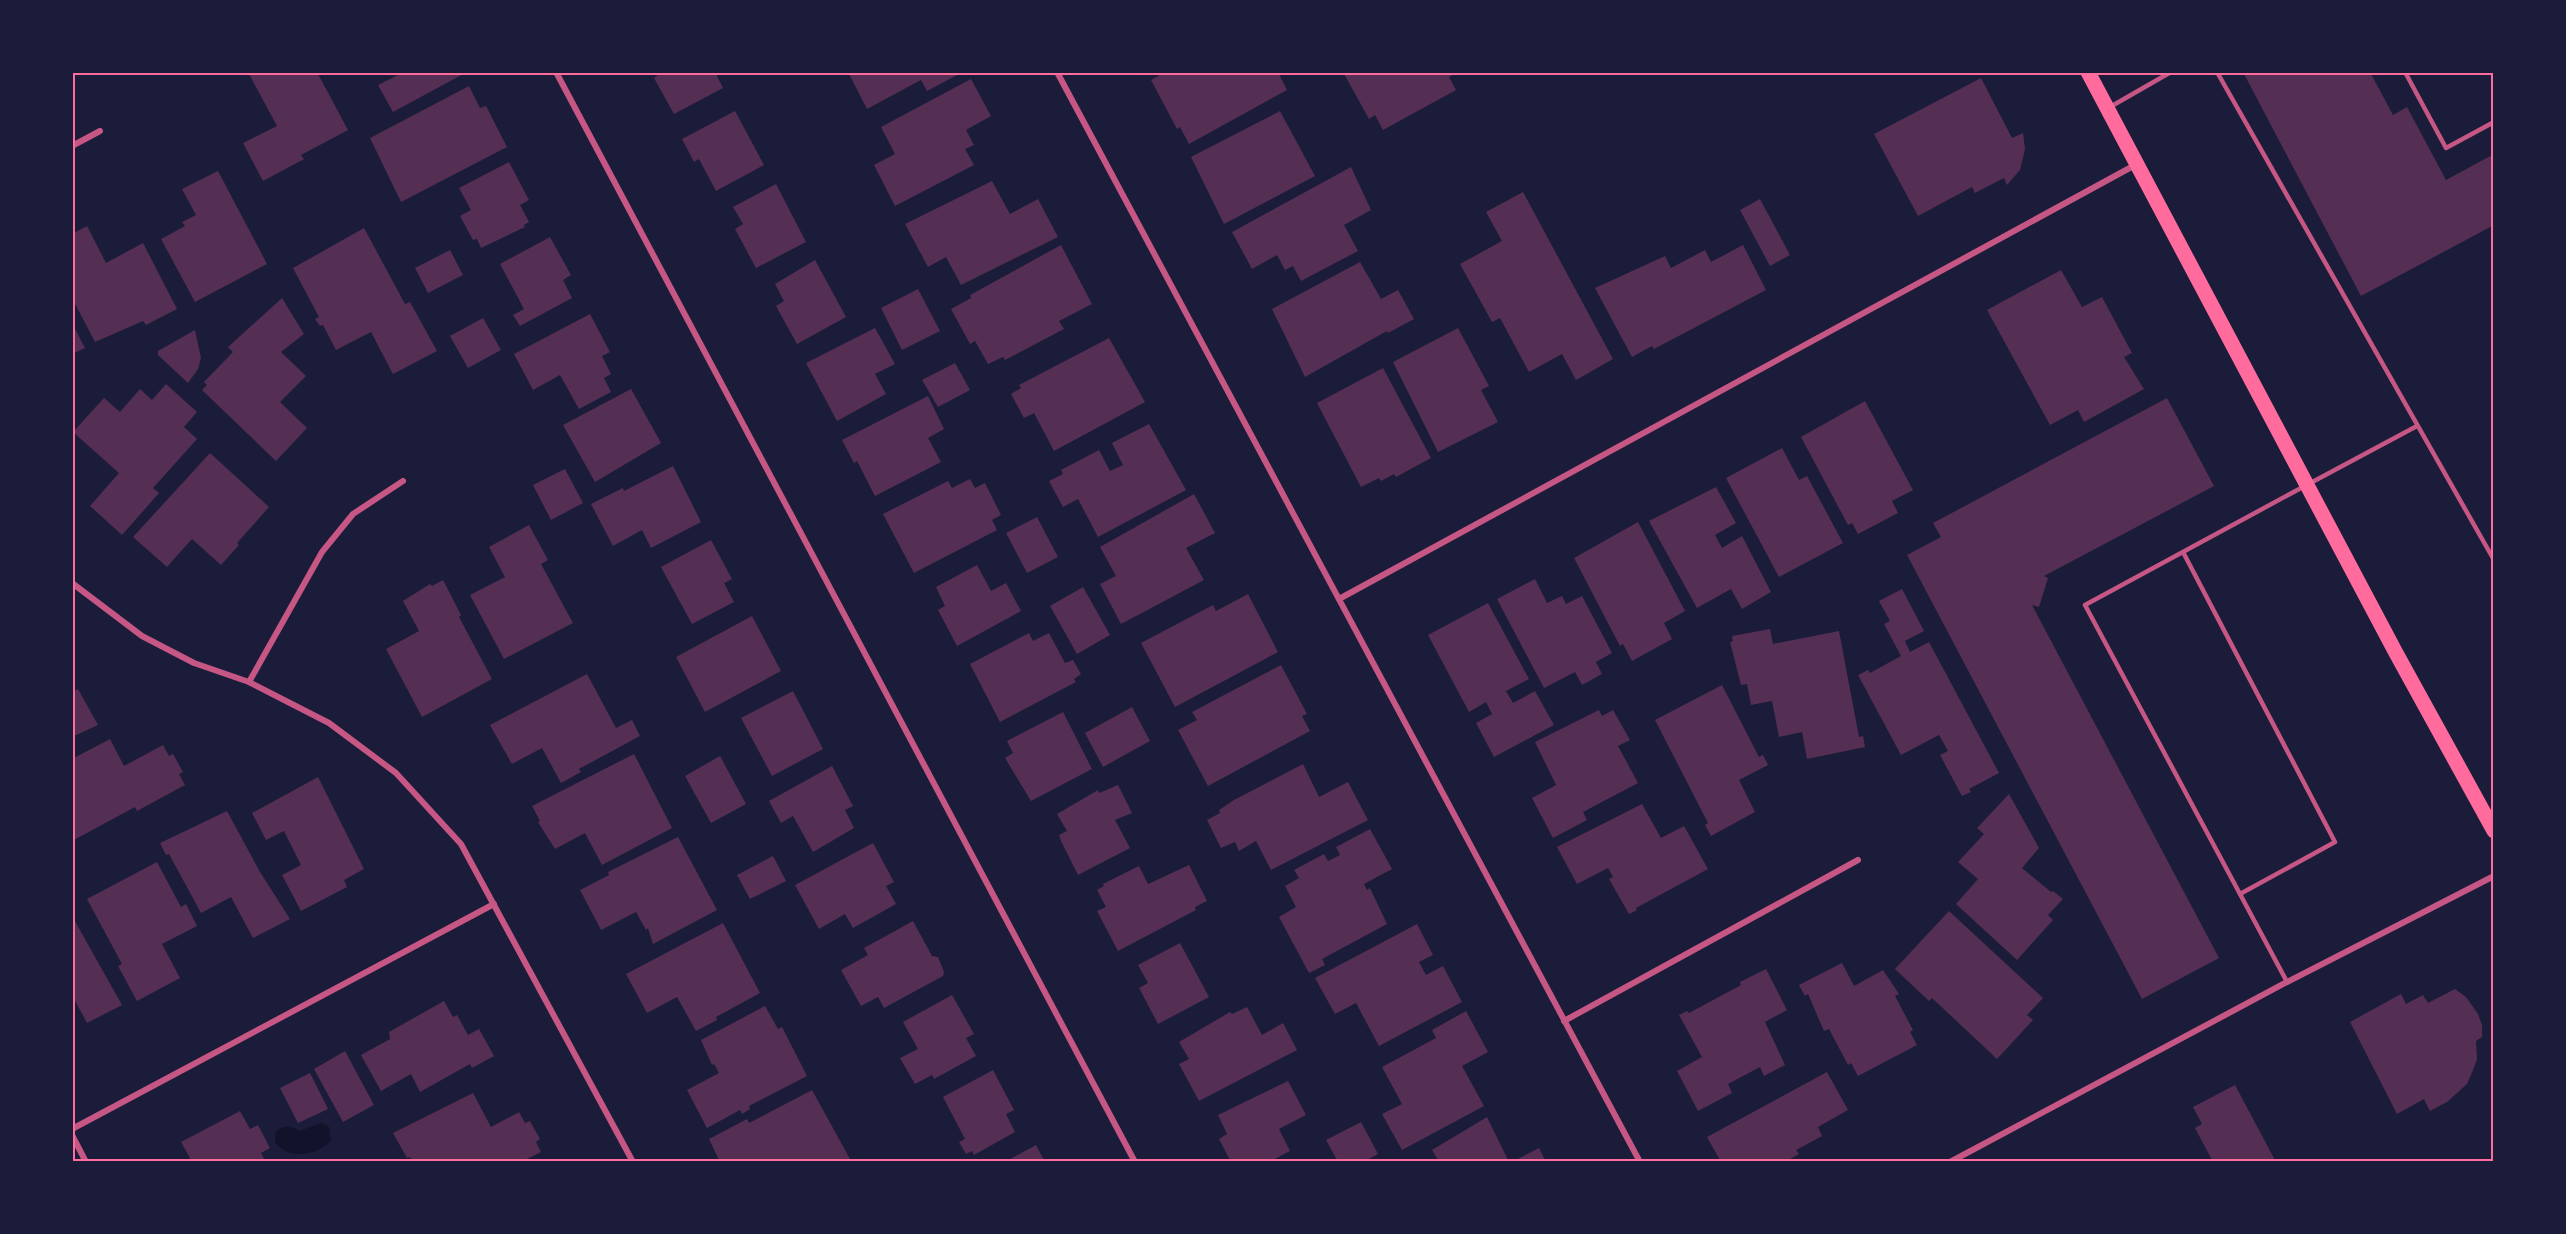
<svg xmlns="http://www.w3.org/2000/svg" width="2566" height="1234" viewBox="0 0 2566 1234" font-family="'Alegreya Sans',sans-serif">
	<rect width="100%" height="100%" fill="#1b1b3a"/>
	<path fill="#12122b" d="M321,1123L329,1127L331,1141C316,1155 289,1161 275,1142V1133C283,1124 290,1126 300,1131Z"/>
	<g fill="#542f53">
		<polygon points="248,72 317,72 348,130 301,155 304,159 263,181 243,143 277,126"/>
		<polygon points="396,72 467,72 393,112 378,85 398,75"/>
		<polygon points="662,72 715,72 723,88 674,114 654,78"/>
		<polygon points="848,72 963,72 927,91 921,80 867,109"/>
		<polygon points="1165,72 1278,72 1287,90 1189,144 1180,127 1177,129 1151,80"/>
		<polygon points="1343,72 1458,72 1449,77 1456,90 1383,130 1375,115 1369,119"/>
		<polygon points="2243,72 2370,72 2393,115 2407,107 2446,180 2494,154 2494,225 2361,296"/>
		<polygon points="1981,78 2012,138 2023,133 2025,149 2020,170 2007,185 2004,178 1975,193 1972,187 1918,216 1874,134"/>
		<polygon points="971,79 991,116 966,130 974,145 965,149 974,165 895,206 874,165 895,154 881,127"/>
		<polygon points="469,86 480,108 486,106 507,147 401,202 370,138"/>
		<polygon points="735,111 764,165 716,191 699,159 694,162 682,139"/>
		<polygon points="1280,111 1315,176 1224,224 1191,157"/>
		<polygon points="509,162 529,200 520,205 529,222 524,225 525,227 481,248 477,239 473,240 460,216 471,210 459,188"/>
		<polygon points="1351,167 1371,210 1344,225 1358,251 1301,281 1293,266 1285,270 1277,255 1252,269 1232,232"/>
		<polygon points="218,171 267,264 195,302 161,239 185,226 182,222 196,215 182,189"/>
		<polygon points="992,181 1010,214 1038,199 1058,237 961,285 946,257 928,267 905,224"/>
		<polygon points="776,184 806,242 756,268 735,229 743,224 733,207"/>
		<polygon points="1523,192 1613,359 1576,380 1562,354 1529,372 1500,318 1492,322 1460,264 1502,241 1486,212"/>
		<polygon points="1760,199 1790,255 1770,266 1740,210"/>
		<polygon points="87,226 106,263 143,243 177,309 146,325 143,321 95,342 72,298 72,234"/>
		<polygon points="364,228 405,304 410,302 437,351 393,374 371,332 336,350 323,325 320,326 315,319 319,317 293,268"/>
		<polygon points="550,237 571,275 563,280 572,298 520,326 513,315 524,309 500,264"/>
		<polygon points="1061,245 1092,304 1059,321 1064,329 1005,360 1003,357 988,364 975,341 970,344 951,309 971,298 970,295"/>
		<polygon points="1743,245 1766,290 1654,349 1652,346 1632,357 1595,288 1665,256 1671,268 1705,250 1711,262"/>
		<polygon points="450,250 463,275 428,293 415,268"/>
		<polygon points="815,260 846,317 797,344 776,306 784,301 775,284"/>
		<polygon points="1360,262 1381,299 1398,290 1414,319 1388,333 1387,331 1305,377 1272,309"/>
		<polygon points="2061,270 2082,307 2102,297 2132,353 2124,357 2144,389 2084,422 2078,410 2050,425 1987,310"/>
		<polygon points="918,289 940,331 902,350 881,308"/>
		<polygon points="282,298 304,334 281,352 306,376 280,402 307,428 276,461 202,390 207,385 204,382 233,352 228,347"/>
		<polygon points="590,314 610,352 602,356 611,374 604,378 611,392 579,409 560,375 533,390 514,354"/>
		<polygon points="483,318 501,350 468,368 450,336"/>
		<polygon points="72,323 85,348 72,354"/>
		<polygon points="875,328 895,364 875,374 886,394 837,421 806,363"/>
		<polygon points="1458,328 1489,386 1481,390 1498,422 1438,452 1393,362"/>
		<polygon points="195,330 201,358 198,369 188,383 158,355 158,351"/>
		<polygon points="1109,338 1145,402 1054,451 1034,413 1024,418 1011,394 1021,388 1019,385"/>
		<polygon points="955,363 970,390 938,407 922,380"/>
		<polygon points="1383,368 1431,458 1396,477 1394,474 1381,481 1379,478 1361,487 1317,403"/>
		<polygon points="166,384 197,412 184,427 197,439 153,488 159,493 122,535 90,506 119,473 73,432 104,398 120,412 140,389 152,400"/>
		<polygon points="631,389 661,443 595,482 563,425"/>
		<polygon points="928,396 944,429 928,438 941,462 875,496 857,461 854,463 842,440"/>
		<polygon points="2167,398 2214,486 2044,576 2048,578 2039,607 2032,605 2219,958 2142,999 1907,555 1941,537 1933,523"/>
		<polygon points="1865,401 1913,490 1892,501 1898,513 1858,534 1852,523 1848,525 1801,437"/>
		<polygon points="1149,424 1186,490 1098,537 1078,499 1063,507 1049,481 1063,474 1061,470 1099,450 1110,471 1123,465 1112,443"/>
		<polygon points="1782,448 1799,480 1807,476 1843,543 1779,577 1726,478"/>
		<polygon points="210,453 269,507 237,543 239,545 221,565 192,539 167,567 133,537"/>
		<polygon points="673,466 701,522 651,548 642,530 613,546 591,504 623,488 624,491"/>
		<polygon points="565,469 583,503 551,520 533,485"/>
		<polygon points="970,479 975,488 985,483 1001,515 992,520 997,530 914,573 883,514 948,481 952,488"/>
		<polygon points="1716,487 1736,523 1715,535 1722,548 1742,536 1771,592 1742,609 1731,589 1697,608 1649,521"/>
		<polygon points="1194,494 1215,533 1186,548 1204,580 1121,624 1100,584 1116,576 1100,547"/>
		<polygon points="1037,517 1058,557 1027,573 1006,533"/>
		<polygon points="1638,522 1685,611 1664,623 1672,639 1632,661 1623,644 1620,646 1574,558"/>
		<polygon points="529,525 548,560 541,564 573,623 504,659 470,595 505,577 489,547"/>
		<polygon points="711,540 732,579 724,583 734,602 692,624 661,567"/>
		<polygon points="977,565 991,591 1006,583 1021,611 957,646 938,610 945,606 936,587"/>
		<polygon points="1535,579 1547,603 1562,596 1566,604 1582,596 1612,653 1596,662 1602,674 1582,685 1575,672 1544,688 1497,599"/>
		<polygon points="443,580 461,615 459,617 492,679 422,717 386,649 419,631 403,601 430,584 432,586"/>
		<polygon points="1083,587 1110,635 1077,654 1050,606"/>
		<polygon points="1902,589 1924,631 1905,641 1910,652 1929,642 1999,773 1969,789 1971,792 1962,796 1940,755 1948,751 1939,735 1901,755 1858,675 1868,670 1870,673 1901,656 1884,624 1890,621 1879,601"/>
		<polygon points="1248,594 1278,652 1175,707 1141,643 1213,605 1216,611"/>
		<polygon points="1488,603 1529,679 1506,691 1513,703 1535,691 1554,725 1494,757 1476,723 1492,714 1486,702 1469,712 1428,635"/>
		<polygon points="752,616 781,671 705,712 676,657"/>
		<polygon points="1770,629 1773,644 1839,631 1859,737 1863,736 1865,747 1807,759 1802,732 1779,737 1772,701 1751,705 1747,684 1741,685 1730,642 1733,641 1732,636"/>
		<polygon points="1029,633 1033,641 1049,633 1065,663 1073,660 1081,674 1074,679 1076,682 1000,722 970,664"/>
		<polygon points="1281,665 1307,714 1302,716 1310,731 1208,786 1178,730 1197,720 1192,712"/>
		<polygon points="587,674 616,728 632,720 640,736 579,769 581,772 561,783 542,748 512,764 490,725"/>
		<polygon points="1722,685 1759,757 1763,755 1768,765 1739,780 1755,812 1711,836 1705,825 1708,823 1655,720"/>
		<polygon points="78,689 98,725 72,737 72,692"/>
		<polygon points="793,691 823,749 772,776 741,718"/>
		<polygon points="1132,707 1150,741 1103,767 1085,733"/>
		<polygon points="1599,710 1602,716 1613,710 1630,740 1618,746 1638,783 1583,812 1587,820 1553,838 1532,798 1556,785 1535,742"/>
		<polygon points="1063,712 1092,769 1031,801 1005,758 1013,753 1007,741"/>
		<polygon points="110,739 124,766 163,745 169,756 173,754 183,772 179,774 185,785 137,811 135,807 72,841 72,759"/>
		<polygon points="634,754 672,828 602,865 585,833 555,849 538,822 540,821 532,806"/>
		<polygon points="720,756 746,804 711,823 685,776"/>
		<polygon points="1303,764 1319,797 1348,782 1368,820 1271,870 1256,841 1239,851 1235,842 1221,848 1207,820 1220,813 1219,810 1234,800"/>
		<polygon points="832,766 853,806 845,810 854,828 813,852 793,816 781,823 769,801"/>
		<polygon points="318,777 364,869 344,880 347,887 301,911 282,875 301,865 284,831 266,840 252,813"/>
		<polygon points="1118,785 1132,813 1115,820 1130,848 1078,875 1061,841 1059,835 1067,831 1057,814 1098,790 1099,793"/>
		<polygon points="2009,794 2039,848 2022,868 2051,892 2053,891 2063,899 2048,915 2053,920 2017,960 1956,904 1978,879 1958,862 1984,834 1977,828"/>
		<polygon points="1642,804 1661,838 1684,826 1708,869 1636,908 1637,910 1629,914 1609,879 1613,877 1608,868 1577,884 1557,847"/>
		<polygon points="227,811 260,872 290,919 253,938 231,897 201,913 169,854 166,855 160,843"/>
		<polygon points="1370,829 1392,869 1364,884 1367,890 1370,888 1387,924 1322,959 1325,965 1309,973 1279,917 1296,907 1285,886 1299,878 1294,870 1324,854 1328,861 1340,855 1336,847"/>
		<polygon points="678,837 717,910 653,944 648,928 646,930 636,912 601,930 580,890 609,875 608,872"/>
		<polygon points="873,843 894,882 886,886 896,904 853,928 845,914 819,929 795,885"/>
		<polygon points="773,856 786,881 750,899 737,875"/>
		<polygon points="157,862 181,907 186,904 197,926 162,944 180,978 137,1001 118,966 122,964 87,899"/>
		<polygon points="1189,865 1207,901 1195,907 1196,910 1118,951 1097,911 1106,907 1097,890 1104,886 1103,884 1139,866 1148,884"/>
		<polygon points="1949,911 2043,998 2027,1015 2033,1020 1997,1059 1932,998 1929,1001 1895,969"/>
		<polygon points="72,916 122,1005 87,1023 72,995"/>
		<polygon points="913,921 932,956 938,957 944,972 943,976 884,1008 878,997 861,1006 841,970 868,955 864,948"/>
		<polygon points="723,923 760,993 716,1017 717,1020 696,1031 677,997 647,1013 626,974"/>
		<polygon points="1417,924 1433,955 1419,962 1426,975 1443,966 1462,1002 1379,1046 1356,1003 1335,1014 1315,978"/>
		<polygon points="1180,943 1209,997 1158,1024 1139,988 1148,983 1138,965"/>
		<polygon points="1842,963 1854,986 1883,970 1899,994 1895,996 1913,1030 1910,1032 1917,1045 1858,1076 1851,1063 1848,1065 1829,1029 1824,1031 1808,994 1805,996 1799,985"/>
		<polygon points="1766,969 1787,1010 1765,1022 1785,1065 1764,1076 1760,1067 1728,1084 1732,1093 1698,1111 1677,1071 1702,1057 1679,1015 1687,1011 1689,1013 1741,985 1740,982"/>
		<polygon points="2455,989 2466,997 2478,1014 2482,1025 2482,1037 2476,1041 2477,1059 2473,1070 2467,1084 2447,1102 2430,1111 2424,1099 2397,1114 2350,1022 2401,994 2406,1004 2423,995 2428,1003"/>
		<polygon points="952,995 974,1034 966,1038 976,1056 934,1079 932,1075 915,1084 900,1058 918,1049 903,1022"/>
		<polygon points="444,1001 453,1017 457,1015 468,1035 479,1029 494,1056 472,1068 470,1064 420,1092 411,1074 381,1091 361,1055 390,1039 389,1032"/>
		<polygon points="765,1006 778,1029 782,1027 807,1076 749,1106 750,1109 742,1114 740,1110 707,1128 687,1090 719,1073 714,1064 712,1065 701,1040"/>
		<polygon points="1247,1007 1262,1035 1283,1023 1297,1050 1199,1101 1179,1064 1189,1059 1179,1042 1230,1012 1232,1014"/>
		<polygon points="1466,1011 1488,1052 1462,1066 1484,1106 1402,1150 1382,1114 1402,1104 1382,1067 1436,1038 1432,1030"/>
		<polygon points="345,1051 374,1105 343,1122 314,1069"/>
		<polygon points="993,1070 1014,1110 1006,1114 1015,1132 974,1155 972,1151 966,1154 959,1142 965,1139 943,1097"/>
		<polygon points="1827,1072 1848,1110 1818,1127 1822,1136 1796,1150 1799,1154 1785,1162 1721,1162 1707,1137"/>
		<polygon points="310,1073 328,1109 298,1123 280,1088"/>
		<polygon points="1288,1081 1306,1115 1279,1129 1290,1151 1269,1162 1231,1162 1219,1139 1227,1134 1218,1115"/>
		<polygon points="2235,1085 2276,1162 2213,1162 2195,1128 2202,1124 2193,1107"/>
		<polygon points="812,1090 850,1159 844,1162 720,1162 709,1139 747,1119 749,1123"/>
		<polygon points="473,1093 491,1127 519,1112 525,1123 530,1121 540,1139 536,1142 541,1152 521,1162 413,1162 410,1157 407,1158 393,1133"/>
		<polygon points="240,1111 250,1129 258,1125 270,1148 261,1153 266,1162 187,1162 190,1158 181,1142"/>
		<polygon points="1487,1117 1509,1162 1435,1162 1438,1160 1432,1150"/>
		<polygon points="1361,1122 1378,1154 1363,1162 1338,1162 1326,1140"/>
		<polygon points="1036,1145 1045,1162 1005,1162"/>
		<polygon points="1539,1148 1546,1162 1512,1162"/>
	</g>
	<g fill="none" stroke-linecap="round" stroke-linejoin="round">
		<g stroke="#c65784" stroke-width="4.5">
			<polyline points="2217,72 2494,560"/>
			<polyline points="2405,72 2446,148 2494,122"/>
			<polyline points="2110,107 2171,72"/>
			<path d="M2183,552L2335,842L2240,894L2085,605C2195,545 2306,485 2417,426"/>
			<polyline points="2240,894 2287,982"/>
		</g>
		<g stroke="#c65784" stroke-width="6">
			<polyline points="556,72 1135,1162"/>
			<polyline points="1057,72 1640,1162"/>
			<polyline points="72,146 100,131"/>
			<polyline points="72,583 142,636 194,663 249,682 329,723 396,773 461,844 633,1162"/>
			<polyline points="1339,599 2137,164"/>
			<polyline points="249,682 322,552 353,514 403,481"/>
			<polyline points="1564,1021 1858,860"/>
			<polyline points="72,1129 494,904"/>
			<polyline points="72,1135 86,1162"/>
			<polyline points="1950,1162 2287,982 2494,876"/>
		</g>
		<polyline stroke="#ff6b9d" stroke-width="15" points="2088,72 2396,653 2494,831"/>
	</g>
	<rect width="2566" height="1234" fill="none" stroke="#1b1b3a" stroke-width="147"/>
	<rect x="74" y="74" width="2418" height="1086" fill="none" stroke="#ff6b9d" stroke-width="2"/>
</svg>
